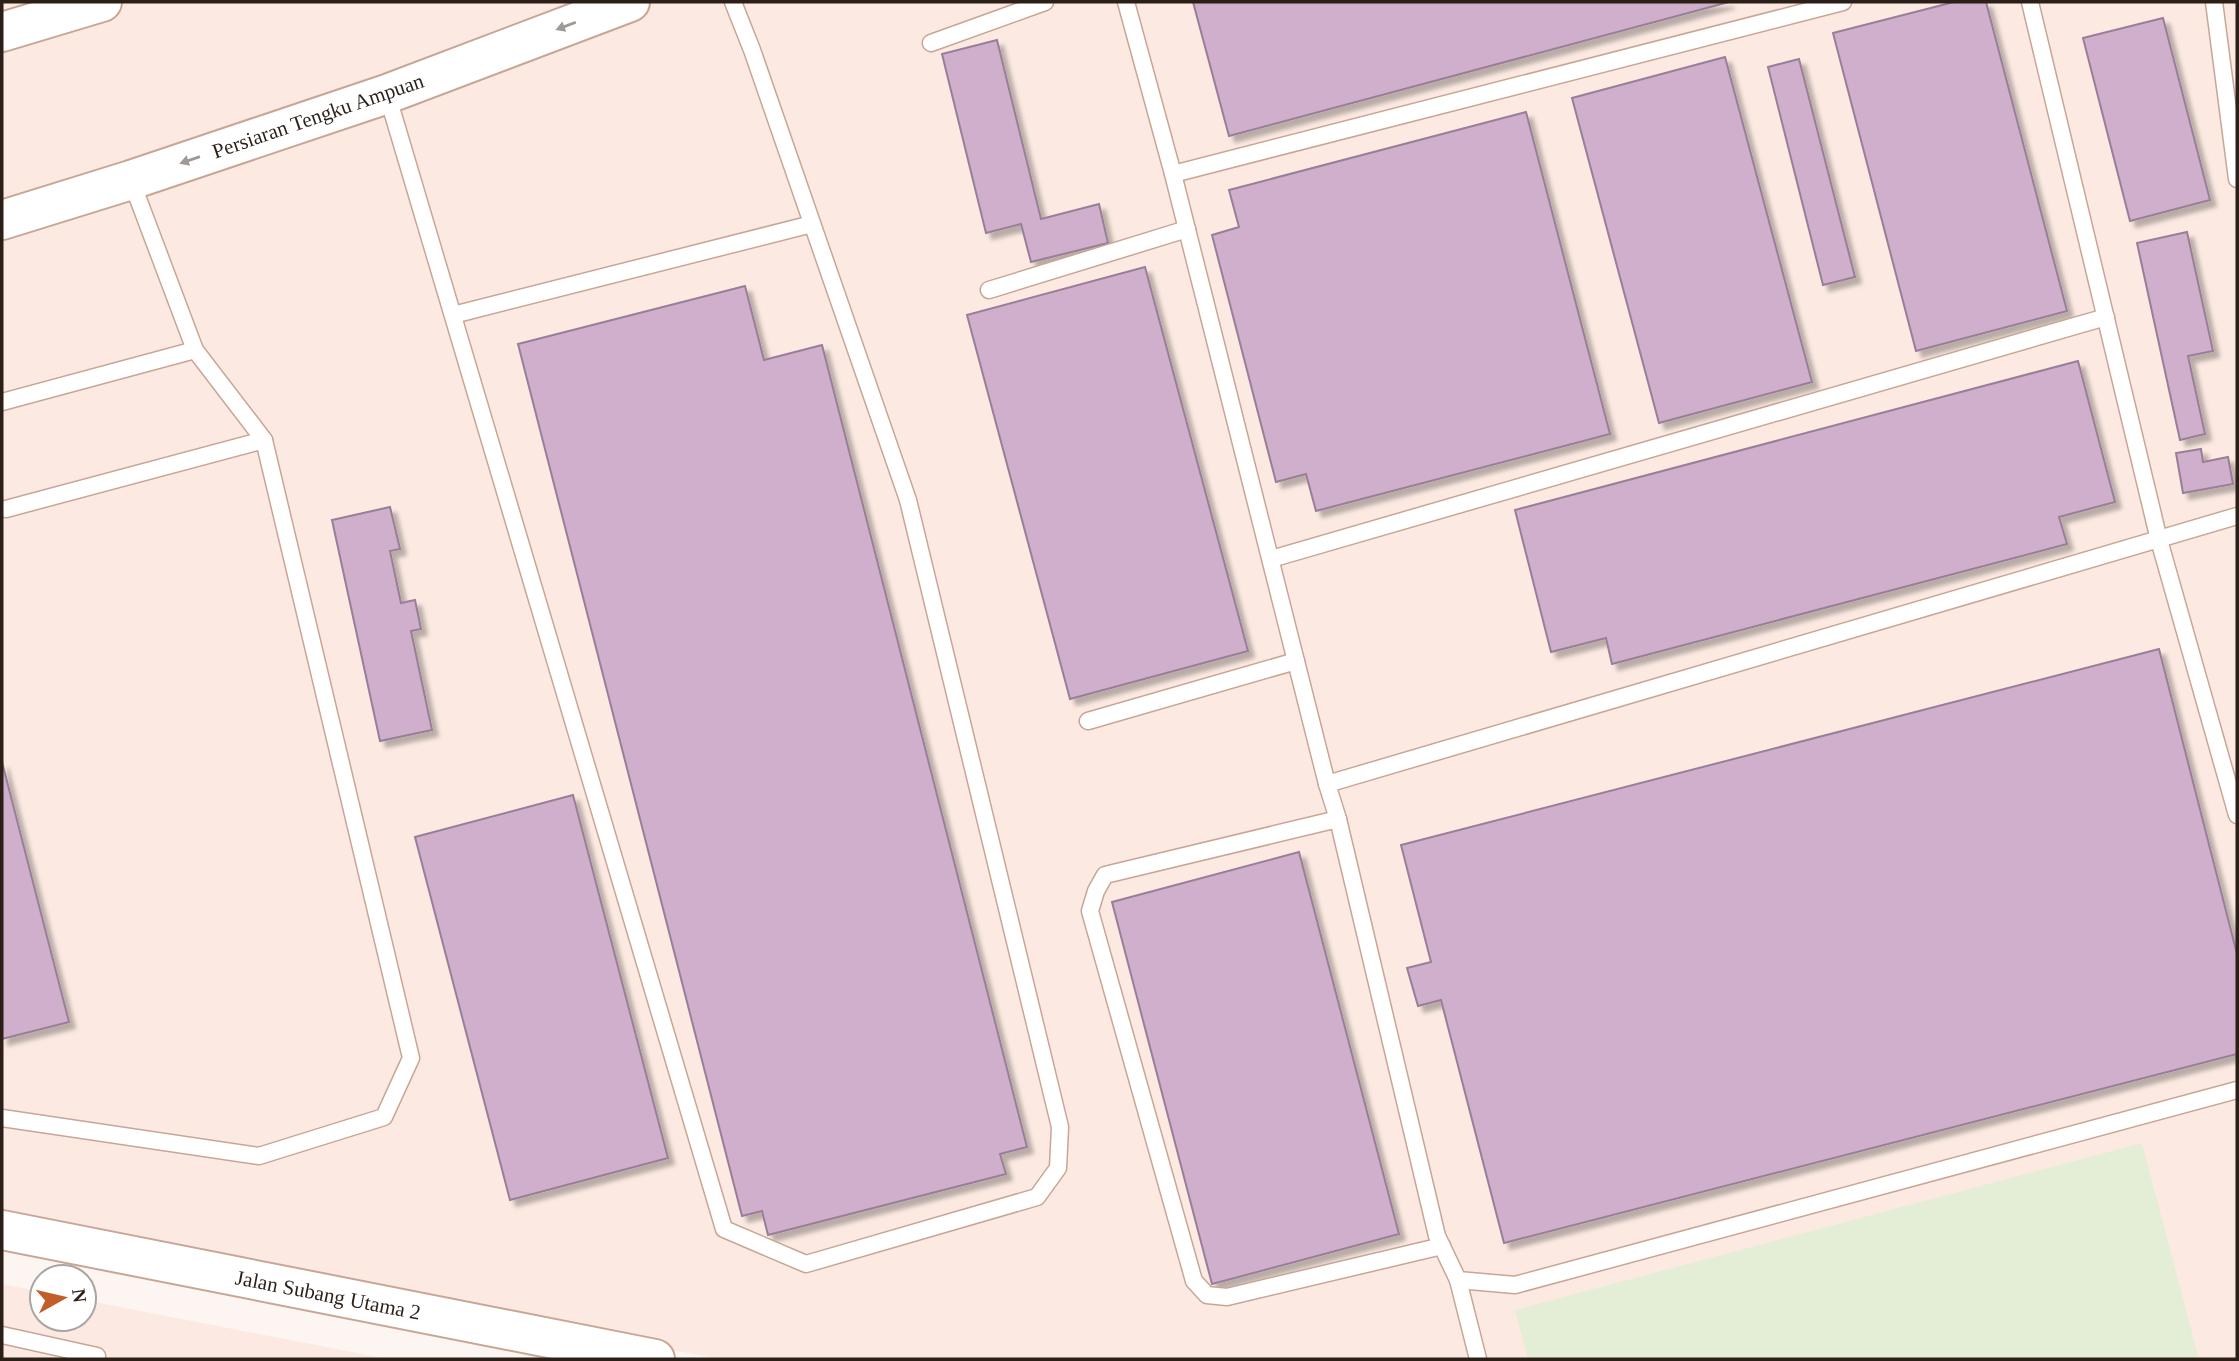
<svg xmlns="http://www.w3.org/2000/svg" width="2239" height="1361" viewBox="0 0 2239 1361" font-family="'Times New Roman',serif">
	<defs>
		<filter id="shadow"><feDropShadow dx="6" dy="6" stdDeviation="2" flood-color="#0004"/></filter>
	</defs>
	<rect width="100%" height="100%" fill="#fcf5f1"/>
	<g fill="#fceae2">
		<polygon points="2,2 2237,2 2237,1359 721,1359 2,1228"/>
		<polygon points="2,1284 42,1292 42,1319 84,1319 84,1300 388,1359 2,1359"/>
	</g>
	<polygon fill="#e4edd6" points="2142,1143 2199,1359 1528,1359 1515,1310"/>
	<g fill="#cfafcc" stroke="#987f97" stroke-width="2" filter="url(#shadow)">
		<polygon points="1193,2 1729,2 1229,136"/>
		<polygon points="1954,2 1986,2 2067,311 1916,351 1833,33"/>
		<polygon points="2163,18 2210,200 2130,221 2083,38"/>
		<polygon points="997,40 1041,219 1099,204 1108,243 1031,262 1021,224 986,233 942,54"/>
		<polygon points="1725,57 1812,382 1659,423 1572,98"/>
		<polygon points="1799,59 1855,277 1823,285 1768,67"/>
		<polygon points="1526,112 1610,434 1316,511 1306,474 1276,482 1212,235 1239,227 1229,190"/>
		<polygon points="2187,232 2213,351 2188,356 2205,434 2180,440 2137,243"/>
		<polygon points="1145,267 1248,651 1070,699 967,315"/>
		<polygon points="745,286 764,360 822,345 1027,1147 1000,1154 1006,1174 768,1235 762,1211 742,1216 518,344"/>
		<polygon points="2078,361 2115,502 2059,517 2067,544 1612,664 1606,638 1551,652 1515,510"/>
		<polygon points="2201,449 2203,462 2228,457 2233,484 2183,493 2176,453"/>
		<polygon points="390,507 400,549 390,551 401,603 415,600 421,629 411,631 432,730 380,741 332,520"/>
		<polygon points="2159,649 2237,954 2237,1054 1504,1243 1441,1000 1418,1006 1407,968 1431,962 1401,845"/>
		<polygon points="2,762 69,1022 2,1039"/>
		<polygon points="573,795 668,1158 510,1200 415,837"/>
		<polygon points="1299,852 1399,1234 1212,1284 1112,902"/>
	</g>
	<g fill="none" stroke-linecap="round" stroke-linejoin="round">
		<defs>
			<g id="service">
				<polyline points="1126,2 1173,174 1327,784 1338,819 1437,1236 1458,1280 1515,1285 2237,1090"/>
				<polyline points="2030,2 2159,540 2237,815"/>
				<polyline points="2214,2 2237,179"/>
				<polyline points="931,43 1045,2"/>
				<polyline points="387,94 724,1229 806,1264 1037,1197 1058,1168 1060,1127 908,500 752,50 733,2"/>
				<polyline points="1173,174 1843,2"/>
				<polyline points="989,290 1187,229"/>
				<polyline points="453,315 812,224"/>
				<polyline points="2,402 195,350"/>
				<polyline points="6,509 264,440"/>
				<polyline points="1271,559 2106,317"/>
				<polyline points="1088,721 1296,661"/>
				<polyline points="1327,784 2237,516"/>
				<polyline points="1338,819 1105,875 1096,891 1090,911 1194,1281 1207,1295 1227,1297 1442,1246"/>
				<polyline points="2,1118 259,1156 384,1117 411,1058 264,440 195,350 131,180"/>
				<polyline points="1458,1280 1478,1359"/>
				<polyline points="2,1335 97,1356"/>
			</g>
			<polyline id="secondary" points="2,1230 655,1359"/>
			<g id="primary">
				<polyline points="2,32 102,2"/>
				<polyline points="2,220 131,180 387,94 630,2"/>
			</g>
		</defs>
		<use href="#service" stroke="#c8a695" stroke-width="19"/>
		<use href="#secondary" stroke="#c8a695" stroke-width="42"/>
		<use href="#primary" stroke="#c8a695" stroke-width="42"/>
		<use href="#service" stroke="#fff" stroke-width="16"/>
		<use href="#secondary" stroke="#fff" stroke-width="38"/>
		<use href="#primary" stroke="#fff" stroke-width="38"/>
	</g>
	<defs><path id="oneway-solid" d="M-6-.8H1V-3.2L6.5 0L1 3.2V.8H-6Z" transform="scale(1.75)"/></defs>
	<g fill="#a09a97">
		<use href="#oneway-solid" transform="translate(566 26) rotate(159)"/>
		<use href="#oneway-solid" transform="translate(190 160) rotate(161)"/>
	</g>
	<g text-anchor="middle" dominant-baseline="central" stroke-width="7" stroke-linejoin="round" paint-order="stroke">
		<g font-size="21" fill="#2b1f18" stroke="#fff">
			<text transform="translate(318 116) rotate(-19)">Persiaran Tengku Ampuan</text>
			<text transform="translate(328 1295) rotate(11)">Jalan Subang Utama 2</text>
		</g>
	</g>
	<rect width="2239" height="1361" fill="none" stroke="#2b1f18" stroke-width="7"/>
	<g transform="translate(63 1298) rotate(82)"><circle r="33" fill="#ffffff" stroke="#aaa5a3" stroke-width="2"/>
	<path d="M0-5L12 26L0 18L-12 26Z" fill="#c25e27"/>
	<text y="-10" font-size="19" font-weight="bold" text-anchor="middle" fill="#2b1f18">N</text>
	</g>
</svg>
